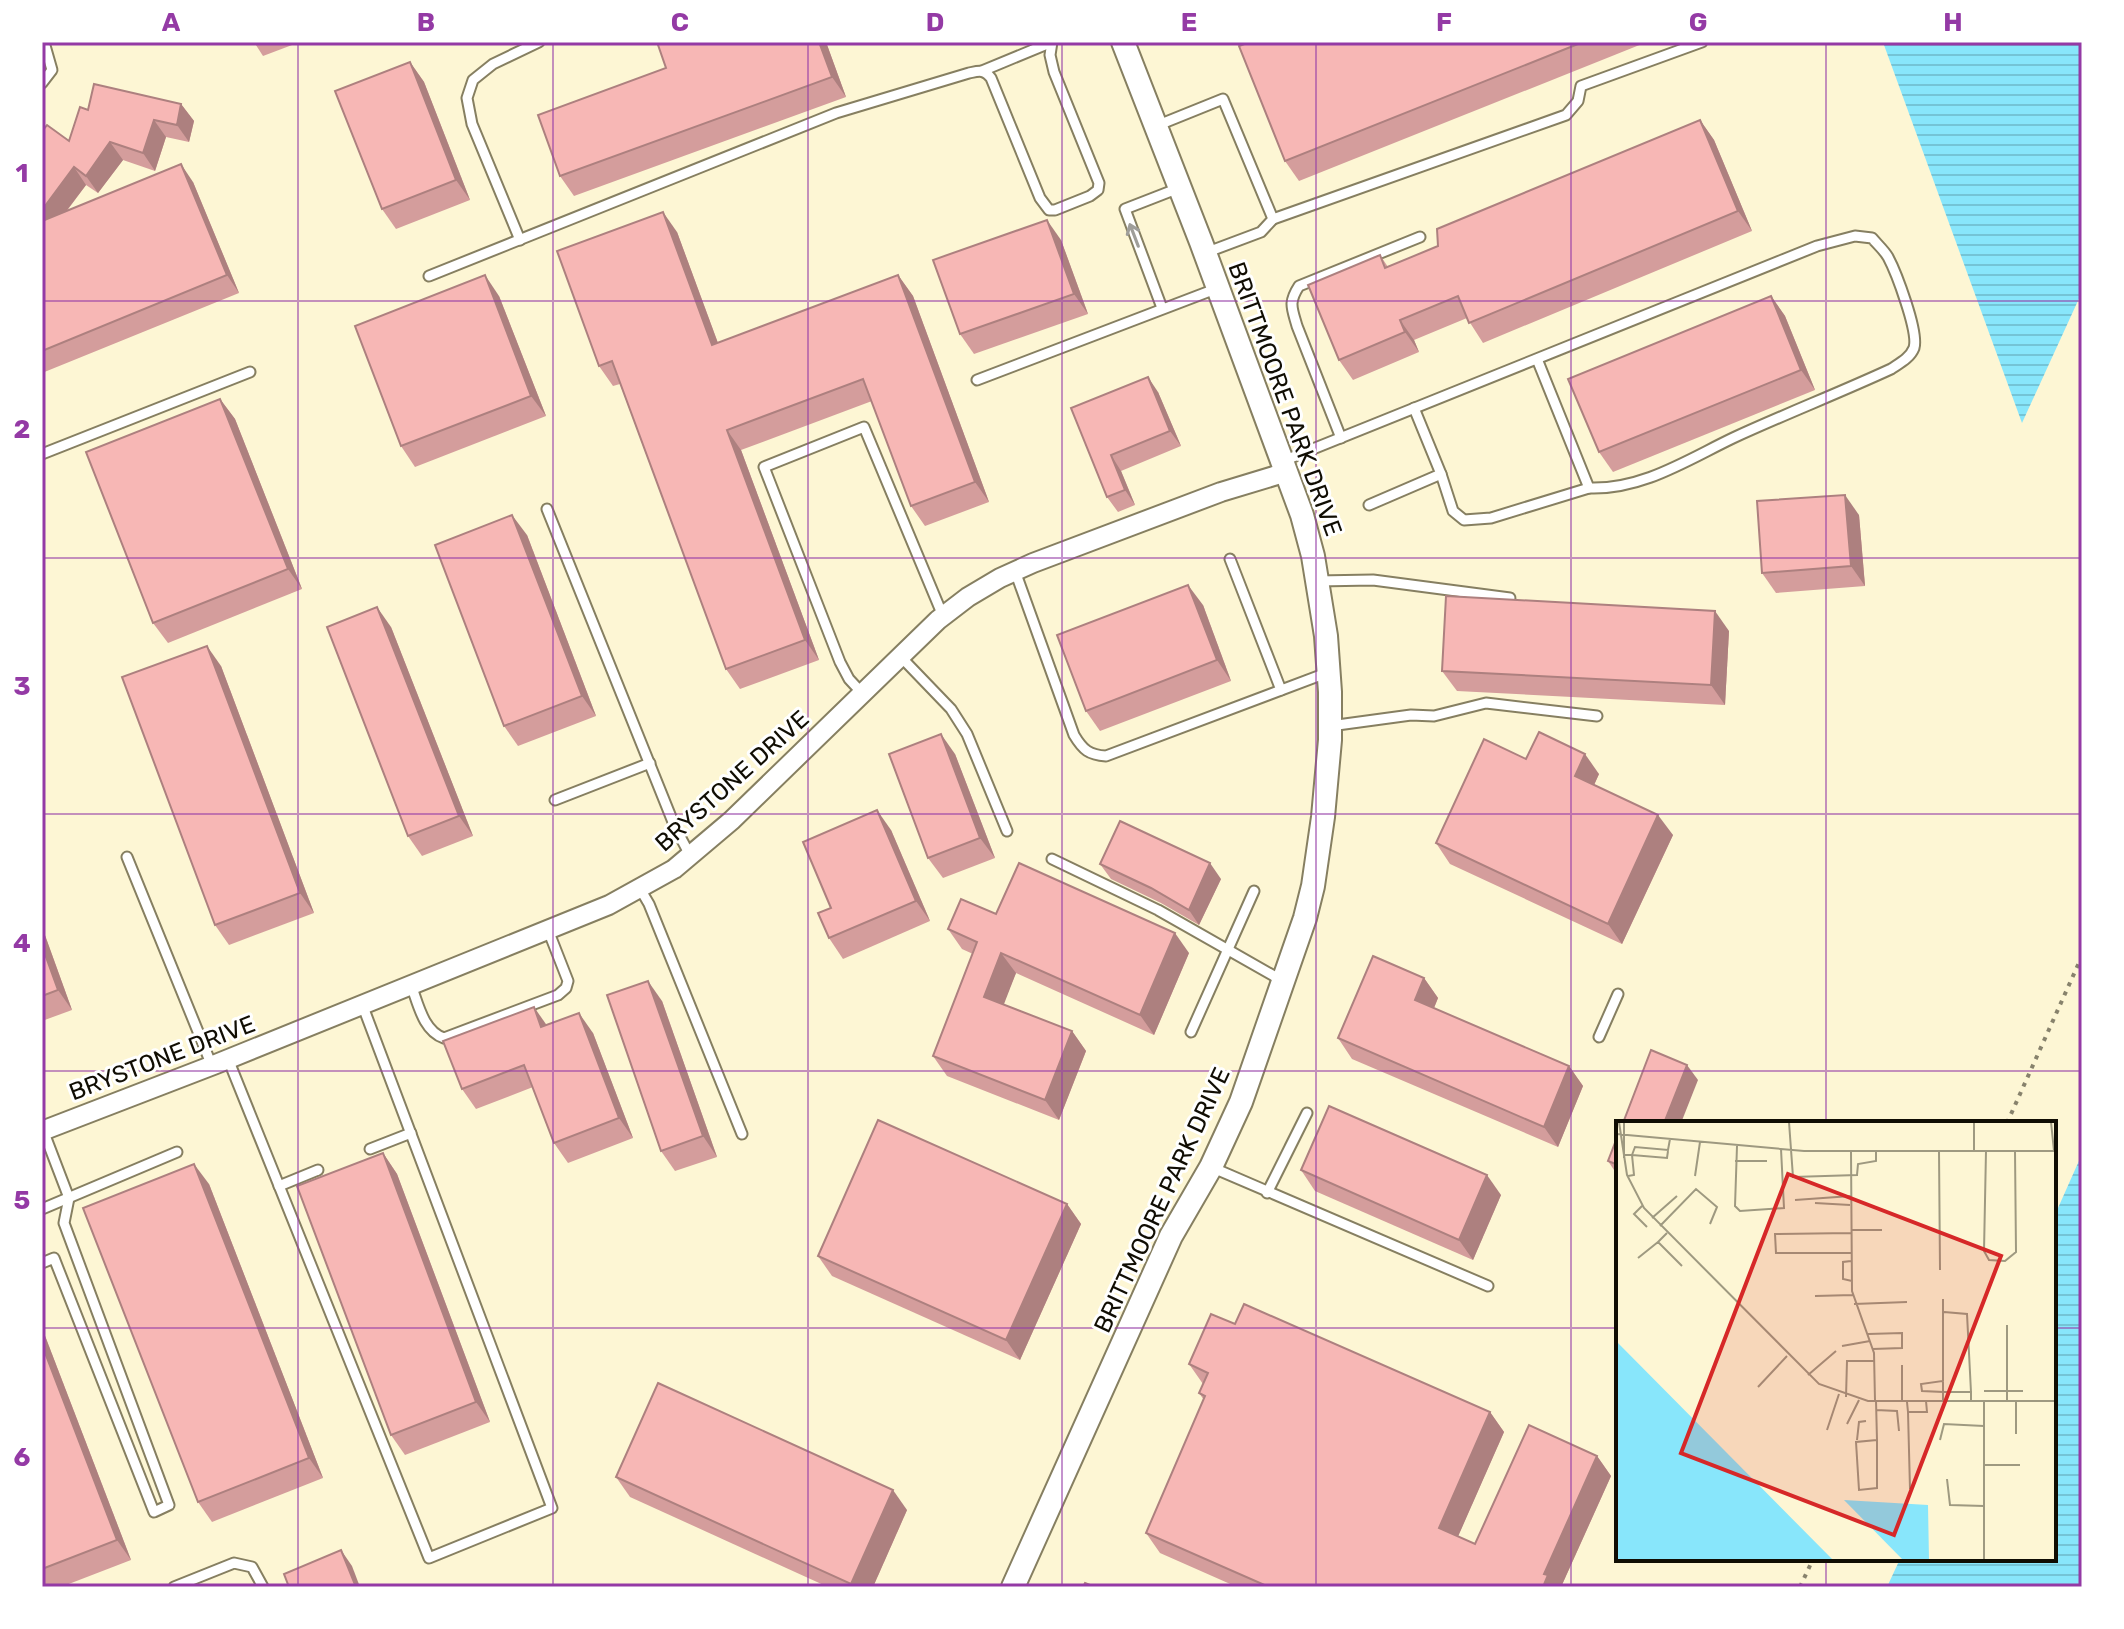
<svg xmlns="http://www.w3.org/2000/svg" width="2124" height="1629" viewBox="0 0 2124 1629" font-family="Rubik,sans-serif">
	<defs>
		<pattern id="water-rules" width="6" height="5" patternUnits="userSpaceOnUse" patternTransform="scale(2)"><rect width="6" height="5" fill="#88e6fb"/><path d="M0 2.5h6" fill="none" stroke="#74c4d6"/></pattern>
	</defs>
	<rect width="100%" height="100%" fill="#fdf6d4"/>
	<g fill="url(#water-rules)">
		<polygon points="1885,42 2082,42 2082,292 2022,423 1884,45"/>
		<polygon points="2082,1154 2082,1587 1887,1587 1900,1559 2054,1559 2054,1217"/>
	</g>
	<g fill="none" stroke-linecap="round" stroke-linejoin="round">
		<defs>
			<g id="service">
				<polyline points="982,71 1052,42"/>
				<polyline points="42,83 52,70 44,42"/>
				<polyline points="1156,126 1223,99 1273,219 1261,232 1205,253"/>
				<polyline points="1273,219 1566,115 1578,101 1581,86 1702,42"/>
				<polyline points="520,240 472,124 467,98 473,80 493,64 539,42"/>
				<path d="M429,276L836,113L969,73C979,71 984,69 991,78L1040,198L1049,210H1055L1090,196L1098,190L1099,183L1054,72L1050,55L1052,42"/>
				<polyline points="1162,308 1125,209 1179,188"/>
				<polyline points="977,380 1218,288"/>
				<path d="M1341,438L1297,326C1292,308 1288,303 1299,286L1420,237"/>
				<polyline points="42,454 250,372"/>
				<path d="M1283,461L1817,246L1855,236L1872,238C1877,244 1884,250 1888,257C1896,272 1919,332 1914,348C1910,358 1900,363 1891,369C1839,393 1785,414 1733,438C1687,460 1642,490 1589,488L1537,359"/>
				<polyline points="1441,474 1453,511 1464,520 1491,518 1589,488"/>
				<polyline points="1369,505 1441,474 1414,408"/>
				<polyline points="547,509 675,827 690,855"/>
				<polyline points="1230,559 1281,690"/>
				<path d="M1015,571L1074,735C1083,750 1089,755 1106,756L1329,672"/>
				<polyline points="1317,581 1373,580 1510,598"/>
				<polyline points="900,656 951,709 967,734 1007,831"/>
				<polyline points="862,693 849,679 840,662 764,467 864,427 943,616"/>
				<polyline points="1330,726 1411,715 1434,716 1486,703 1597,716"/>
				<polyline points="555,800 650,763"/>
				<polyline points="127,857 212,1066"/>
				<polyline points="1052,859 1158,910 1281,980"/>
				<polyline points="639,887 649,904 742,1134"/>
				<path d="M411,985C418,1003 423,1031 444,1038L558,995L566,988L568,981L548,930"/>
				<polyline points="1191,1032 1254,891"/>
				<polyline points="1599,1037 1618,994"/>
				<polyline points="228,1059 429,1558 552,1508 362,1004"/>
				<polyline points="370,1149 411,1133"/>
				<polyline points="1211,1167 1488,1286"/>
				<polyline points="279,1186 318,1170"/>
				<polyline points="1267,1193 1307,1113"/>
				<polyline points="42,1209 177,1152"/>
				<polyline points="42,1263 54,1258 154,1512 169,1505 64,1223 69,1198 43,1130"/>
				<polyline points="174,1587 234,1563 252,1567 263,1587"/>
			</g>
			<polyline id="minor" points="42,1131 216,1064 609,905 674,869 732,820 938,620 968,597 1000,578 1033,563 1221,492 1287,472"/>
			<polyline id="tertiary" points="1013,1587 1171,1236 1211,1167 1241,1102 1305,918 1313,886 1323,817 1330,740 1330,692 1326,636 1313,556 1302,515 1201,242 1123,42"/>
		</defs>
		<use href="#service" stroke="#867f61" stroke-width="13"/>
		<use href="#minor" stroke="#867f61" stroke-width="22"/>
		<use href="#tertiary" stroke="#867f61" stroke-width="26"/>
		<g stroke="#87826c" stroke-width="4" stroke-dasharray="4 6" stroke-linecap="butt">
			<polyline points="2007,1123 2082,956"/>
			<polyline points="1800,1587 1813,1559"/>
		</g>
		<use href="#service" stroke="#fff" stroke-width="9"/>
		<use href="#minor" stroke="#fff" stroke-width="18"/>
		<use href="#tertiary" stroke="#fff" stroke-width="22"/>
	</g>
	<g fill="#d49d9c">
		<polygon points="96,42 159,42 159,43 97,43"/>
		<polygon points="254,42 300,42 263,56"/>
		<polygon points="657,42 826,42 846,97 574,196 560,176 666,68"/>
		<polygon points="1250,42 1647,42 1299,181 1285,161"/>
		<polygon points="410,62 424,82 470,200 396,229 382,209"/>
		<polygon points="181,104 194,121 189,142 166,137 155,171 123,160 98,193 86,185 66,212 193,182 239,293 42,373 42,131 69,141 88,110"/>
		<polygon points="1700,120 1714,140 1752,231 1483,343 1467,318 1414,340 1419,352 1353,380 1339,360 1380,255 1388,267 1438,246"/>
		<polygon points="677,232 718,343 898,275 913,296 989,502 925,526 911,506 872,401 741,450 819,660 740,689 726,669 620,384 613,386 599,366"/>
		<polygon points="1061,240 1088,314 974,354 960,334"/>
		<polygon points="499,296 546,416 415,467 401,446"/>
		<polygon points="1771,296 1785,316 1815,390 1613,472 1599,452"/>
		<polygon points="1158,392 1181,446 1121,471 1135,505 1118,512 1107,497 1071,408"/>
		<polygon points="220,399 235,419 302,589 168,643 153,623"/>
		<polygon points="1859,515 1865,586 1776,593 1762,573"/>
		<polygon points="527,535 596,716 518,746 504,726"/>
		<polygon points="1203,605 1231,681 1100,731 1086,711"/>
		<polygon points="391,627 473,836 422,856 408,836"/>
		<polygon points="1729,631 1725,705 1457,691 1442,671"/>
		<polygon points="221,666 314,913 229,945 215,925"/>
		<polygon points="955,754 995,858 943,878 928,858"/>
		<polygon points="1526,759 1599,774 1594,785 1673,835 1622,944 1450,864 1436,843"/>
		<polygon points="891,830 930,921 843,959 829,938 831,908"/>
		<polygon points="1100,864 1221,879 1199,925 1161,903 1111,879"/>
		<polygon points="996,914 1189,953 1154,1035 1016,973 1003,1004 1072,1031 1086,1051 1059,1120 947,1076 933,1056 973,954 962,949 948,929"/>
		<polygon points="42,927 72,1010 42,1021"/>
		<polygon points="1424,978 1438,998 1434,1008 1569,1066 1583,1086 1558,1147 1352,1059 1338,1038"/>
		<polygon points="662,1001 717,1157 675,1171 661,1151"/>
		<polygon points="546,1025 593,1033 633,1138 568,1163 554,1143 533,1087 476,1109 462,1089"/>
		<polygon points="1618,1135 1618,1176 1608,1161"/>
		<polygon points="383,1153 397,1174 490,1422 405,1455 391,1435"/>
		<polygon points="1301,1170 1501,1195 1473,1260 1315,1191"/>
		<polygon points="209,1184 323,1478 212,1522 198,1502"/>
		<polygon points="1067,1204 1081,1224 1020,1360 832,1276 818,1256"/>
		<polygon points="1235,1324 1490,1412 1504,1432 1458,1536 1475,1544 1597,1456 1611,1476 1561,1587 1237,1587 1160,1553 1146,1533 1204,1400 1199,1393 1203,1384 1189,1364"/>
		<polygon points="42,1328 131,1560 61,1587 42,1587"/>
		<polygon points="616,1477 907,1510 873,1587 828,1587 630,1497"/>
	</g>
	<g fill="#ad807f">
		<polygon points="819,42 826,42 846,97 832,77"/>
		<polygon points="410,62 424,82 470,200 456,180"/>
		<polygon points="181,104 194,121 189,142 177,125"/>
		<polygon points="154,120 166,137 155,171 143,153"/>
		<polygon points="1700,120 1714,140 1752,231 1738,211"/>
		<polygon points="110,142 123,160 98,193 86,176"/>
		<polygon points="181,164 193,182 239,293 227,275"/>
		<polygon points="74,167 86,185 42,243 42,210"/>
		<polygon points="663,212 677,232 726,365 712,345"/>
		<polygon points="1047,220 1061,240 1088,314 1074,294"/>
		<polygon points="485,275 499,296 546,416 531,396"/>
		<polygon points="898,275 913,296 989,502 975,482"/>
		<polygon points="1771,296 1785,316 1815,390 1801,370"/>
		<polygon points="1400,320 1414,340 1419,352 1405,332"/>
		<polygon points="1148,377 1158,392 1181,446 1170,431"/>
		<polygon points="220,399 235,419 302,589 288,569"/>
		<polygon points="727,430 741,450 819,660 805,640"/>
		<polygon points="1111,455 1121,471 1135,505 1125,490"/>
		<polygon points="1845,495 1859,515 1865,586 1851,566"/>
		<polygon points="512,515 527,535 596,716 582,696"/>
		<polygon points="1188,585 1203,605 1231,681 1217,660"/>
		<polygon points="377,607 391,627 473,836 459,816"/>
		<polygon points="1715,611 1729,631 1725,705 1711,685"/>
		<polygon points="207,646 221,666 314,913 300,893"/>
		<polygon points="941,734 955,754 995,858 980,838"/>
		<polygon points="1585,754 1599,774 1589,796 1575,776"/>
		<polygon points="877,810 891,830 930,921 916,901"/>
		<polygon points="1658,815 1673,835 1622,944 1608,924"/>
		<polygon points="1210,863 1221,879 1199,925 1189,910"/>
		<polygon points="42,927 72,1010 58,990 42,946"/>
		<polygon points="1175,933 1189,953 1154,1035 1140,1015"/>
		<polygon points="1001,953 1016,973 999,1017 984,997"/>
		<polygon points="1424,978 1438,998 1429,1020 1415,1000"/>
		<polygon points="648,981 662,1001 717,1157 703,1136"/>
		<polygon points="534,1007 548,1027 541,1027"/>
		<polygon points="579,1013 593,1033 633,1138 619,1118"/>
		<polygon points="1072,1031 1086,1051 1059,1120 1045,1100"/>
		<polygon points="1687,1065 1698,1080 1681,1123 1664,1123"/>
		<polygon points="1569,1066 1583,1086 1558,1147 1544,1127"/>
		<polygon points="383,1153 397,1174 490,1422 476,1402"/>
		<polygon points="194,1164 209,1184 323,1478 309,1458"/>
		<polygon points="1487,1175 1501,1195 1473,1260 1459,1240"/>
		<polygon points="1067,1204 1081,1224 1020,1360 1006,1340"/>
		<polygon points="42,1328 131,1560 117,1540 42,1345"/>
		<polygon points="1490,1412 1504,1432 1453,1548 1439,1528"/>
		<polygon points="1597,1456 1611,1476 1561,1587 1543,1587 1544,1574"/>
		<polygon points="893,1490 907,1510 873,1587 853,1587 851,1584"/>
		<polygon points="341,1550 352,1566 360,1587 356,1587"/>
	</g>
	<g fill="#f7b7b5" stroke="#ad807f" stroke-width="2">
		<polygon points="657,42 819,42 832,77 560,176 538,115 666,68"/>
		<polygon points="1250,42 1583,42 1285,161 1239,46"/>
		<polygon points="410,62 456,180 382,209 335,91"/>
		<polygon points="94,84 181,104 177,125 154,120 143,153 110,142 86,176 74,167 42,210 42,131 47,125 69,141 80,107 88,110"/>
		<polygon points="1700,120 1738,211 1469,323 1458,296 1400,320 1405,332 1339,360 1308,285 1380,255 1385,268 1438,246 1437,229"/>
		<polygon points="181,164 227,275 42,351 42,221"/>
		<polygon points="663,212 712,345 898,275 975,482 911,506 863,379 727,430 805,640 726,669 612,361 599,366 557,251"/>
		<polygon points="1047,220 1074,294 960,334 933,260"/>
		<polygon points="485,275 531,396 401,446 355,326"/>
		<polygon points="1771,296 1801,370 1599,452 1568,379"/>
		<polygon points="1148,377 1170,431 1111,455 1125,490 1107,497 1071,408"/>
		<polygon points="220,399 288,569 153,623 86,452"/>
		<polygon points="1845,495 1851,566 1762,573 1757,501"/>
		<polygon points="512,515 582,696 504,726 435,545"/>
		<polygon points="1188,585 1217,660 1086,711 1057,635"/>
		<polygon points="1446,596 1715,611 1711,685 1442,671"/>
		<polygon points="377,607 459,816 408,836 327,627"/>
		<polygon points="207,646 300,893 215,925 122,677"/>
		<polygon points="1539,732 1585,754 1575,776 1658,815 1608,924 1436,843 1484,739 1526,759"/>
		<polygon points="941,734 980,838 928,858 889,754"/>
		<polygon points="877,810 916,901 829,938 818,913 831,908 803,842"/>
		<polygon points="1120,821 1210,863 1189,910 1151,888 1100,864"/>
		<polygon points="1019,863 1175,933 1140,1015 1001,953 984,997 1072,1031 1045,1100 933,1056 977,942 948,929 961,899 996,914"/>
		<polygon points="42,946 58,990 42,996"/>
		<polygon points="1373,956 1424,978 1415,1000 1569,1066 1544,1127 1338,1038"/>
		<polygon points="648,981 703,1136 661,1151 607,995"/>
		<polygon points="534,1007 541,1027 579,1013 619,1118 554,1143 524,1065 462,1089 443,1041"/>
		<polygon points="1651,1050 1687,1065 1664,1123 1623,1123"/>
		<polygon points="1329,1106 1487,1175 1459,1240 1301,1170"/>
		<polygon points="878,1120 1067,1204 1006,1340 818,1256"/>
		<polygon points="1618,1135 1618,1165 1608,1161"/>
		<polygon points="383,1153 476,1402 391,1435 297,1186"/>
		<polygon points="194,1164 309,1458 198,1502 83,1208"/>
		<polygon points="1244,1304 1490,1412 1439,1528 1475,1544 1529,1425 1597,1456 1544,1574 1548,1575 1543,1587 1269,1587 1146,1533 1205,1396 1199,1393 1208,1373 1189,1364 1211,1314 1235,1324"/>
		<polygon points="42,1345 117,1540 42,1569"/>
		<polygon points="658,1383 893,1490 851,1584 616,1477"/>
		<polygon points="341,1550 356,1587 289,1587 284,1574"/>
		<polygon points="1085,1583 1095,1587 1083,1587"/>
	</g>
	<defs><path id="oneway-shaft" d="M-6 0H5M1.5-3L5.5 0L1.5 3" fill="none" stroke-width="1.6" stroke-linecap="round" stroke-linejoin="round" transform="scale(2)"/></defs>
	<use stroke="#9f9e9a" href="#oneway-shaft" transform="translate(1134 235) rotate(-111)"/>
	<path fill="none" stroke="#943aa5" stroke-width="2" stroke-opacity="0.55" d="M298,42V1587M553,42V1587M808,42V1587M1062,42V1587M1316,42V1587M1571,42V1587M1826,42V1123M42,301H2082M42,558H2082M42,814H2082M42,1071H2082M42,1328H1618M2054,1328H2082M1826,1559V1587"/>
	<g text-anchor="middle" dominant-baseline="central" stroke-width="6" stroke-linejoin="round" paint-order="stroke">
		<g font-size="24" fill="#100d03" stroke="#fff">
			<text transform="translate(1285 399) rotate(70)">BRITTMOORE PARK DRIVE</text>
			<text transform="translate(732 781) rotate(-42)">BRYSTONE DRIVE</text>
			<text transform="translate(162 1058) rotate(-21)">BRYSTONE DRIVE</text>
			<text transform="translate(1162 1200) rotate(-65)">BRITTMOORE PARK DRIVE</text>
		</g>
	</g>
	<g transform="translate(1616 1121)">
		<rect width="440" height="440" fill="#fdf6d4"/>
		<path d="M0,220L217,439H0ZM228,379L312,384L313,439H287Z" fill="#88e6fb"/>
		<path fill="none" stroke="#9e9980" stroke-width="2" d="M3,1L11,54L28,87L203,263L252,280H440M8,1V37M173,1L177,56L241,54L242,43L260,40V30M435,1L438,30M0,13L188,30H440M121,25L119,85L124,90L168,87L165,28M235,30L236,170L258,232L259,280M323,30L324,149M358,30V1M370,30L368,130L373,139L389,140L400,131L399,30M9,34H16L18,54L12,55M16,34L19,26L52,29L54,18M16,34L51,37L52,30M119,40H151M79,55L84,21M179,79L235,75M199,82L234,84M26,85L18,93L31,106M36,97L61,75M44,105L80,68L101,86L94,103M235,109H266M51,112L42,121L66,145M235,112L159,113L160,132H235M22,137L42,121M235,140L227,141V158L236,160M199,175L237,174M238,183L291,181M328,191L351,193L355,271M391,204V280M252,213L286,212V227L257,228M226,225L254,220M192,254L220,230M327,260V271H355V281M142,266L171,235M368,270H407M230,276L231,240H259M260,280L261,319V367L243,369L240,321L261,319M286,280V244M400,280V313M291,281L292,291H311L310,280M327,281V271L306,270L305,263L327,260V178M368,281V439M260,289L281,290L283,310M292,291L294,368M231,303L243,279M211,309L223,273M241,319L243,301L250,300M324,319L328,303L368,305M368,344H404M331,358L334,384L368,385"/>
		<path fill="#d62828" fill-opacity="0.15" stroke="#d62828" stroke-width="4" d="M172,53L385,135L278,414L65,332Z"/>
		<rect width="440" height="440" fill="none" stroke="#100d03" stroke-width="4"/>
	</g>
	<rect width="2124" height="1629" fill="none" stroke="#ffffff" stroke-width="88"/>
	<rect x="44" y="44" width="2036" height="1541" fill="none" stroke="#943aa5" stroke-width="3"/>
	<g font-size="26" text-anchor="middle" font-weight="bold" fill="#943aa5">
		<text x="171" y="31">A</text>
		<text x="426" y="31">B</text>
		<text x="680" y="31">C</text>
		<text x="935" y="31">D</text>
		<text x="1189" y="31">E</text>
		<text x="1444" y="31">F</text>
		<text x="1698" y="31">G</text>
		<text x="1953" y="31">H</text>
		<text x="22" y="182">1</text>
		<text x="22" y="438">2</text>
		<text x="22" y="695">3</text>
		<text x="22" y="952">4</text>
		<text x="22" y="1209">5</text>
		<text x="22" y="1466">6</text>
	</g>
</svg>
